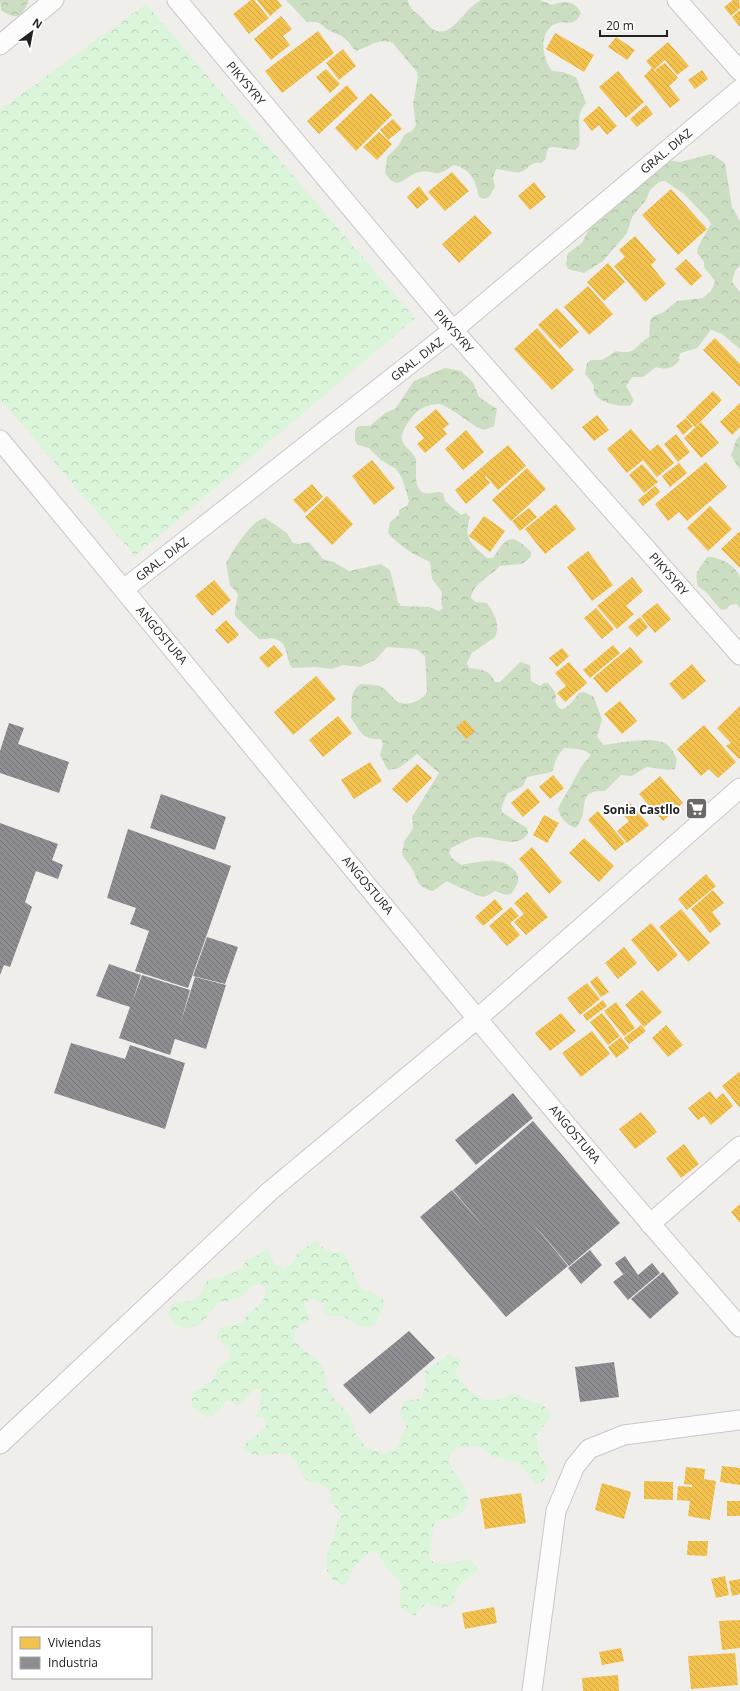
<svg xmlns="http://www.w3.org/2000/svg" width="740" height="1691" viewBox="0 0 740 1691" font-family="'Open Sans',sans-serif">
	<defs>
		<pattern id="forest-crowns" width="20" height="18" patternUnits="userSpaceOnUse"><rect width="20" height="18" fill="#cbdec1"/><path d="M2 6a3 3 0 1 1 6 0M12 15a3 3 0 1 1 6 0" fill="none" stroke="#aebea6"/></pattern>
		<pattern id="park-crowns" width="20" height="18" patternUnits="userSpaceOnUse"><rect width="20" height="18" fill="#daf5da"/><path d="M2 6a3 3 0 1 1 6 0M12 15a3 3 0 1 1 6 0" fill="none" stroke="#bbd2bb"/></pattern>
		<pattern id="homes-back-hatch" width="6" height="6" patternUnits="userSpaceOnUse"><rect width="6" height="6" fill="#f2c14e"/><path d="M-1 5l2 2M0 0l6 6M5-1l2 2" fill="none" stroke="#cfa644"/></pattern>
		<pattern id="industry-back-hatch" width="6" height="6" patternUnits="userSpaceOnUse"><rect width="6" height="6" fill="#8d8d92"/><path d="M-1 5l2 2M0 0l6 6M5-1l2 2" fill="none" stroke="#737377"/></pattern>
	</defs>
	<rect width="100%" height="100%" fill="#f0eeeb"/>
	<g fill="url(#forest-crowns)">
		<path d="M0,0H29C22,17 17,21 1,10Z"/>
		<path d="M286,0H408C409,10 417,12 423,19C447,52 460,11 481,0H540L552,5C563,1 575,0 581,13C573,30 567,18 555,24C538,33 542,58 552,71L563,72L576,77L586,103C574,116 582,131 579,146L575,150L553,147L548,148L545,160L541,163C531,161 529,168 521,172C517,174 502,169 496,169L493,177L495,187L489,197L484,199L479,197C476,182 471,168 453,165C434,181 435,168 419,172C405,175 398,194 385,173L387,157L399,145L404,135L413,130L416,125L413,104L418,77L417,72L392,42C376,39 371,46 356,51C351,47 350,43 346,39C342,35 336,34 332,32C319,26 324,21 307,22Z"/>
		<path d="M711,154L725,163L732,207L740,221V265L735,271L732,282L740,292V349L722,334L711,330L697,348L681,353L678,358L680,359C673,369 667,370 656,367L643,377H632L626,386L634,400L631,405C622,408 600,403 595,394C593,391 594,390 594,387C593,382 588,378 585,374L587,363L591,360H602L616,351C637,355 634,346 649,337L650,320L654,316L664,312L677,301L703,298L711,291L715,281L704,267V262L697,253L698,247L711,224L708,219L684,194L665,181L659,182L650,190L646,200L632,217L627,233L603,261L584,273L568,269L566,264L568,253L582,243L592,223L668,160L680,162Z"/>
		<path d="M445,368L461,371L473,382L479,397L497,409L494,426L484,430C468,424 456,410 440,404C433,404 425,406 419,410C413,414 399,433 402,440C404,448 414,452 416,460C417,469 413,486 422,492C428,496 436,490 443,493L445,501L461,515L466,513L470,517C463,539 471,544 487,558H493C507,536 511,532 531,552V557L522,564L500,566C490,577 473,583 471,598L475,602L487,603C494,614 501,624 495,637L472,653L467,663L469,668C480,670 489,668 495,682H500L520,662L530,665L531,681L540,686L544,683H548C551,687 556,691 556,697C556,700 554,700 556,703C562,719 575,698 579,693L584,692L594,697L602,720L597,736L603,745C617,743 655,736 666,744C671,747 674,754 677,759L675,769L669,770L646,767L632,776L621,775L605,791C573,789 592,813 575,828C567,825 559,817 558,808L583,764L591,755C584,748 574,749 564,748L557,757L552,772L527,777L523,786L507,794L501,808L503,813L527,828L528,833C518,851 494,836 478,837C469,838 460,844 451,848L449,853L452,858L461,865C480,862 501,855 515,871C522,879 516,887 511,894L506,895L495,891C492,893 487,896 483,897C481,897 451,884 447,881L433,891C415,887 419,879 411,867C408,862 404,859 402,854L404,842L413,828L412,817L439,773L417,754L399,768L388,770L380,755L383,744L381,739C362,740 361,732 351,718C353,706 348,691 361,684C367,685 376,684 382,687C388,691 392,698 398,702C408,707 424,700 427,691L425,656L416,649L387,647L375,660L360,667L343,665L332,669L315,667L292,668C285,658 289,643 275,639C270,637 265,640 259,639L235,616V610L238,594L230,585L226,563C233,551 251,520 265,518L287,533L293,543L298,544L309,542L323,559L334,562L349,571L381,564L390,570L398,602L401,606L429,607L439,611L443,608L441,603L442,592L432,579L430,562C413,555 400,546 388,533L390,522L399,515V510L407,506L409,501L402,478L396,469L381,460L369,448L358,445L355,441V430L359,426H370L385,413L395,409L414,381Z"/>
		<polygon points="740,436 740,470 731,456 736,440"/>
		<path d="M707,557C720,557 736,565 740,578C740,586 740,599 740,608L736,604L730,605L727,609L721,610L707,593L698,586C694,569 699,571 707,557Z"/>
	</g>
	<g fill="url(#park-crowns)">
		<polygon points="146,4 415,318 135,556 0,399 0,110"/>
		<path d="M315,1241L329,1252L340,1253L346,1256L360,1287L382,1298L385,1303L376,1323C358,1335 354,1317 339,1316C336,1315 332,1316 329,1316L325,1313L322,1303L312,1299L304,1303L309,1319L296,1329L293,1340L323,1366L327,1389L334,1399L350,1415L356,1435L367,1448L383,1454L398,1447L406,1425L400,1415L402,1405L405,1401L422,1398L426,1382L425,1371L448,1355L459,1357L462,1362L455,1371C462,1385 479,1404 496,1400C503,1399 510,1392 517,1394C521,1396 524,1399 528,1400C533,1402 538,1403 543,1404L550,1413L549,1418L536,1436L539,1454L548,1468L545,1479L541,1483L536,1484L519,1463L492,1457L479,1446L458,1447C427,1470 491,1485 458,1517L436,1521C432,1528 429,1552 431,1560C440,1568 457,1562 468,1559L477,1566V1572L459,1585L454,1595L456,1601C443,1612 440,1606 426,1603L415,1616C391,1607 402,1600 401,1582L388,1570L377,1552L371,1551C366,1555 359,1561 355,1566C350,1573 350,1580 344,1586L333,1580L327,1571L326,1560L330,1544L335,1534V1528L342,1514L330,1502V1491C327,1489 324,1485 320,1484C315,1482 310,1484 306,1479C298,1471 298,1456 284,1454C270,1452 255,1461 243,1448C249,1437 261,1435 266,1425V1420L256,1416L261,1401L260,1389H254L243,1402L238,1405L228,1400L212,1416L207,1418L193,1407L191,1397L193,1392L213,1380L217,1369L230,1358L229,1348L217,1337C219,1323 232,1327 243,1322C249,1307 267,1307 266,1288C255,1277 249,1291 241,1297C235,1301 225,1301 218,1302L201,1324L184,1329L175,1324L168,1315L171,1305L176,1302L193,1301L201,1294L205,1283L209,1280L231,1274L241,1268L248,1259L259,1255L267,1248L274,1264L284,1269L293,1263L298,1253Z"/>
	</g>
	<g fill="url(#homes-back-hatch)">
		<polygon points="251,0 254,0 269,18 249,34 233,14"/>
		<polygon points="257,0 277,0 282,6 270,16"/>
		<polygon points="733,0 739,0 740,8 731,16 724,7"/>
		<polygon points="740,10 740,27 732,17"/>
		<polygon points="281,16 292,29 283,36 290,45 271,60 254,39"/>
		<polygon points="318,31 334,53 282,93 265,71"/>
		<polygon points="555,33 594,55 584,72 546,49"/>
		<polygon points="616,37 635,50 627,60 608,47"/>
		<polygon points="668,42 689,66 677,75 665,60 654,70 660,77 655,70 665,63 678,78 669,86 680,100 670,108 644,76 652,68 646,61"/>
		<polygon points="343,49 356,66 339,80 326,63"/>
		<polygon points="326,69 340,84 330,93 316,77"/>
		<polygon points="702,70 708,79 695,89 688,80"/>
		<polygon points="618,71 644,102 626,118 599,87"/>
		<polygon points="347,85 358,98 319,134 307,121"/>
		<polygon points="371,93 392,115 356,151 335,128"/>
		<polygon points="646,105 653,114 637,127 630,119"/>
		<polygon points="599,106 617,126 607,135 599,125 592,131 583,120"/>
		<polygon points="393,119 402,129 388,140 380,130"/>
		<polygon points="379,132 392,144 377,160 363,147"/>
		<polygon points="452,172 469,191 445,211 428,192"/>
		<polygon points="534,182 546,197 530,210 518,196"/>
		<polygon points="419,186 429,199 417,209 407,197"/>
		<polygon points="671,189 707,229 678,255 642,215"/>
		<polygon points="475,215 492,233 459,263 442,244"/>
		<polygon points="635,236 656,260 651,265 666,284 645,302 614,266 625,257 619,250"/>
		<polygon points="686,259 702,276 691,286 675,269"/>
		<polygon points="608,263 625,282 604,301 587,282"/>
		<polygon points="588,286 613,314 589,335 564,307"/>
		<polygon points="557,308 579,332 560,349 538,325"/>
		<polygon points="537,328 574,370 552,390 514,349"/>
		<polygon points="715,338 740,364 740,387 703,350"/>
		<polygon points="713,391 722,400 695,427 686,417"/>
		<polygon points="740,403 740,427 732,435 720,422"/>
		<polygon points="436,409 449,424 443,429 447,434 425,453 417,444 424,438 415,427"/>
		<polygon points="597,415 609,430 594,441 582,427"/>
		<polygon points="686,418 693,426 683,435 676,426"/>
		<polygon points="701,422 719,443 701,458 684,438"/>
		<polygon points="631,429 650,451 658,444 674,463 657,477 643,460 627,473 607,449"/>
		<polygon points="466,430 484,452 463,470 445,449"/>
		<polygon points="676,434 690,452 678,462 664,444"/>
		<polygon points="508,445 526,466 498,490 486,476 485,477 490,483 466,504 455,490"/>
		<polygon points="372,460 395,488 374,505 352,476"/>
		<polygon points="706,462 727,487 687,521 679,512 668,521 655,504"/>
		<polygon points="679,463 687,473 670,487 662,476"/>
		<polygon points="642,464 658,482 644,493 629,475"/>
		<polygon points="527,468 546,489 511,521 492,500"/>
		<polygon points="312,484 323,497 305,513 293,500"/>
		<polygon points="655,486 660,492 643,506 638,500"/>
		<polygon points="327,496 353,524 332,545 305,517"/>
		<polygon points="556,504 576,529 545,554 525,529"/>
		<polygon points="710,506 732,529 708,551 687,528"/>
		<polygon points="529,508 537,517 520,531 512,521"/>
		<polygon points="484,516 505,531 490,552 469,536"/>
		<polygon points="740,531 740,568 721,549"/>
		<polygon points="588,551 613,585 592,601 567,567"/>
		<polygon points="632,577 643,591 626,606 634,614 617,629 597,606"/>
		<polygon points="214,580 231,600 212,616 195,596"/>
		<polygon points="657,603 671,619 655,633 641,616"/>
		<polygon points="596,608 614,629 602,639 584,618"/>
		<polygon points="640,617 648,627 637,637 628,627"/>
		<polygon points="226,620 239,635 228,644 215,630"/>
		<polygon points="274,645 283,655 268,668 259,658"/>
		<polygon points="613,645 620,653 590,678 583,670"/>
		<polygon points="630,647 643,662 606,693 593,678"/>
		<polygon points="562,648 569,656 557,667 549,658"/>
		<polygon points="569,662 587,683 565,702 557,693 566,686 555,673"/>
		<polygon points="692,664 706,681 683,700 669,684"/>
		<polygon points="316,676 336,699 293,735 274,712"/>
		<polygon points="620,701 637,721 622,734 604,714"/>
		<polygon points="740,706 740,758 739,759 726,746 731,743 717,728"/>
		<polygon points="338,716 352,733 323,757 309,740"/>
		<polygon points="465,720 475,731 466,739 456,727"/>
		<polygon points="704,725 736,762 718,778 709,769 701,776 677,749"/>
		<polygon points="370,762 382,781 354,799 341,780"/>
		<polygon points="417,764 432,778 407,803 392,789"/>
		<polygon points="553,775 564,788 550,799 539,787"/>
		<polygon points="660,776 683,803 663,821 639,794"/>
		<polygon points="528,788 540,802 523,817 511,803"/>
		<polygon points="629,802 649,825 627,843 617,831 629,821 619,810"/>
		<polygon points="598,811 625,843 615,851 588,820"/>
		<polygon points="544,815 559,823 547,843 533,835"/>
		<polygon points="584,838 614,866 599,882 569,853"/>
		<polygon points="532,847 562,882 549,894 519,859"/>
		<polygon points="706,874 716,886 687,910 678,899"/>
		<polygon points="713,890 724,903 712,912 721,924 710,933 691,909"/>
		<polygon points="527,892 548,917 526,935 514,922 524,914 514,903"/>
		<polygon points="495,899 503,909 483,926 475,917"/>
		<polygon points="511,907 519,916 510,923 520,935 507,946 489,926"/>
		<polygon points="681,909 710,943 688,962 659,927"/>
		<polygon points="651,923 678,955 658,972 631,940"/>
		<polygon points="624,947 637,963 618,979 605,963"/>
		<polygon points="597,976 609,992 601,997 590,982"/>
		<polygon points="587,983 600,999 580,1015 567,998"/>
		<polygon points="642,990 662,1012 644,1027 625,1005"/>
		<polygon points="603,1000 607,1006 587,1021 583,1015"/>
		<polygon points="616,1002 635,1028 624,1036 604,1011"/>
		<polygon points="561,1013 576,1031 550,1051 535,1033"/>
		<polygon points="602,1013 620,1036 608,1045 590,1022"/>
		<polygon points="641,1025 646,1031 629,1044 624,1038"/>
		<polygon points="666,1025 683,1045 668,1057 652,1038"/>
		<polygon points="592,1031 610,1054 581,1077 562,1053"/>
		<polygon points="621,1037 629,1048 616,1058 608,1047"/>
		<polygon points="739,1072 740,1073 740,1108 722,1086"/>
		<polygon points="710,1091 716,1099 723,1093 733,1106 711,1125 704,1116 698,1120 688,1108"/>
		<polygon points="641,1112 657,1132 635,1149 619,1129"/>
		<polygon points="684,1144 699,1164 681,1178 666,1158"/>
		<polygon points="740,1204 740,1223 731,1212"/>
		<polygon points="722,1466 740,1468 740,1485 720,1482"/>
		<polygon points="686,1467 705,1469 704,1479 716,1481 710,1520 688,1516 690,1501 677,1500 678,1486 692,1487 692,1485 684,1484"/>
		<polygon points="644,1481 673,1482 673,1500 644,1499"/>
		<polygon points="602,1483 631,1492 624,1519 595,1510"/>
		<polygon points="521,1493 526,1523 485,1529 480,1499"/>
		<rect x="727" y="1501" width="13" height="15"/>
		<polygon points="688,1541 708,1541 707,1556 687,1555"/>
		<polygon points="725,1576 729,1595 716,1598 711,1579"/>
		<polygon points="740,1579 740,1594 732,1596 729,1581"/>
		<polygon points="494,1607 497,1623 465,1629 462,1613"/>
		<polygon points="740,1620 740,1648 722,1650 719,1621"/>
		<polygon points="621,1648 624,1661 602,1665 599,1652"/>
		<polygon points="735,1653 738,1685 691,1689 688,1656"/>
		<polygon points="618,1675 619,1691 583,1691 582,1678"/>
	</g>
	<g fill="url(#industry-back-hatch)">
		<polygon points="9,723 24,728 18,744 69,762 59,793 0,773 0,751"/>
		<polygon points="161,794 226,817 215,850 150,828"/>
		<polygon points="0,823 58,844 52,860 63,865 58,879 36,871 25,902 32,907 10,967 4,965 0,975"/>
		<polygon points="128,829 231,866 188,988 135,971 149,931 130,924 136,908 107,898"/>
		<polygon points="207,937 238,947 225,984 193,976"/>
		<polygon points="109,964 141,975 132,1003 142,975 190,990 180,1025 195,977 226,985 206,1049 175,1039 170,1055 119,1038 130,1007 96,996"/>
		<polygon points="71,1043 125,1059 130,1045 185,1063 165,1129 54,1093"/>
		<polygon points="513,1093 533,1118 476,1165 455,1140"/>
		<polygon points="533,1121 620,1223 569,1266 526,1215 568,1266 506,1317 420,1217 452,1190 484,1227 453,1190"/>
		<polygon points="590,1250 602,1265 581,1284 568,1268"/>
		<polygon points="625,1256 638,1275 652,1263 660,1273 628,1300 613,1282 629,1270 623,1274 615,1263"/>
		<polygon points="663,1272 679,1293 650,1319 631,1299"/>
		<polygon points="409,1331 435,1358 370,1414 343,1385"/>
		<polygon points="614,1362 619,1397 580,1402 575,1367"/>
	</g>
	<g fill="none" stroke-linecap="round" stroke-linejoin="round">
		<defs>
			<g id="minor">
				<polyline points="177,0 453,330 740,655"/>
				<polyline points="677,0 740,71"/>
				<polyline points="0,45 54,0"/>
				<path d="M0,440C246,736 486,1037 740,1327"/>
				<polyline points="124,589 453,330 740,89"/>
				<polyline points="650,1224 740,1146"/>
				<polyline points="0,1444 270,1191 478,1018 740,788"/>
				<polyline points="532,1691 556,1511 575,1466 589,1449 624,1435 740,1420"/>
			</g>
		</defs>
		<use href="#minor" stroke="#c9c8c7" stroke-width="21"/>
		<use href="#minor" stroke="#fdfcfc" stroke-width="19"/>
	</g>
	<defs>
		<symbol id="supermarket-square" viewBox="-11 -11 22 22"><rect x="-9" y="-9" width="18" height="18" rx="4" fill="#6a6968" stroke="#fff"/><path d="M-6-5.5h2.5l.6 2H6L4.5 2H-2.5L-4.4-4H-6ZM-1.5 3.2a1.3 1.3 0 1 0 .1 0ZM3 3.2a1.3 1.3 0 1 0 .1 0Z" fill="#fff"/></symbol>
	</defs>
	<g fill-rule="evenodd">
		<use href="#supermarket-square" x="684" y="796" width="25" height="25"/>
	</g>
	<g text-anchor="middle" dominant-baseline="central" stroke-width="4" stroke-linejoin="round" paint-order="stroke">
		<g font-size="12" fill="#222" stroke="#fff">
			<text transform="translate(246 83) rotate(50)">PIKYSYRY</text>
			<text transform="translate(666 151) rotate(-40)">GRAL. DIAZ</text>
			<text transform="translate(454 331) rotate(49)">PIKYSYRY</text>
			<text transform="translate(417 359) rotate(-38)">GRAL. DIAZ</text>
			<text transform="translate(162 559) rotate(-38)">GRAL. DIAZ</text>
			<text transform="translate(669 574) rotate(49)">PIKYSYRY</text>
			<text transform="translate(162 635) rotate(50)">ANGOSTURA</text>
			<text transform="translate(368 885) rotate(50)">ANGOSTURA</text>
			<text transform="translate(575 1134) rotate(50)">ANGOSTURA</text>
		</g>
		<g font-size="12" font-weight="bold" fill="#222" stroke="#fff" text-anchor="end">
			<text x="680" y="809">Sonia Castllo</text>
		</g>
	</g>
	<rect x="12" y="1627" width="140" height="52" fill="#ffffff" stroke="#a7a7a7"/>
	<rect x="20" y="1637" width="20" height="12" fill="#f2c14e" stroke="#a7a7a7"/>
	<text x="48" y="1647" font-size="12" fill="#222222">Viviendas</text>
	<rect x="20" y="1657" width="20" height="12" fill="#8d8d92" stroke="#a7a7a7"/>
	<text x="48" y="1667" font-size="12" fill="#222222">Industria</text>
	<g transform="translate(32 32) rotate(32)" stroke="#ffffff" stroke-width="3" paint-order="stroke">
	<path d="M0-3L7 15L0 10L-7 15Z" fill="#222222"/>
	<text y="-6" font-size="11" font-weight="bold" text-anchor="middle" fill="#222222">N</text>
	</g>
	<path d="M600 30v6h67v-6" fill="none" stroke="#222222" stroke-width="2"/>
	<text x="606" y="30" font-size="12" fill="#222222" stroke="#ffffff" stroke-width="3" paint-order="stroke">20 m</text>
</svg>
